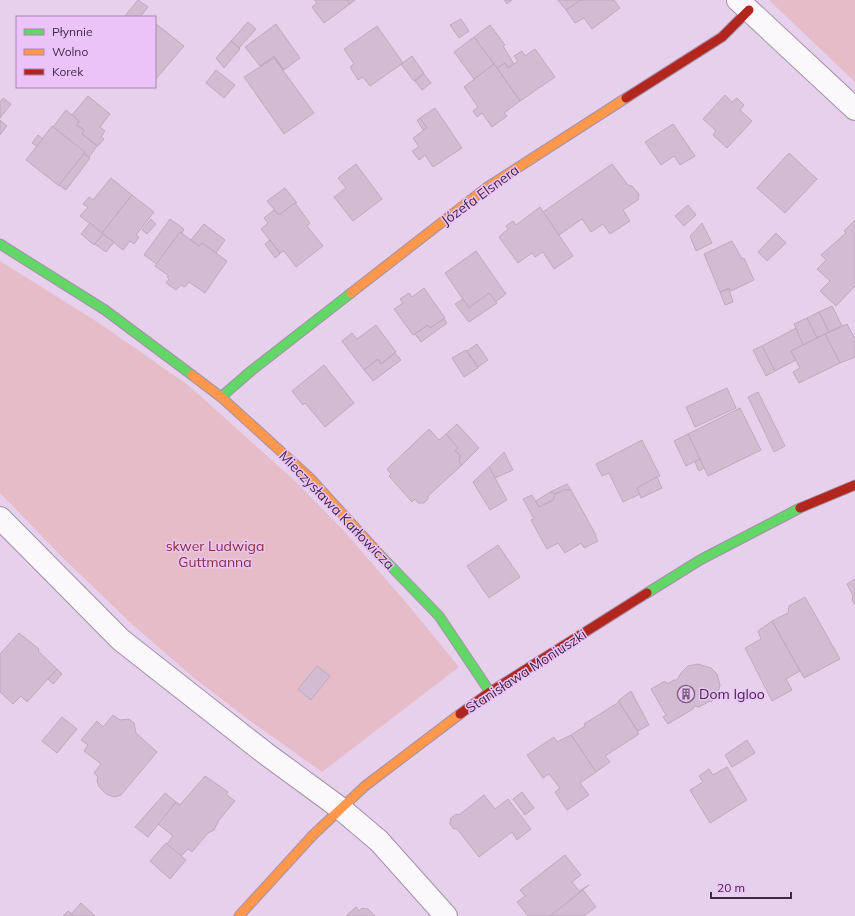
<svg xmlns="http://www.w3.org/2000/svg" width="855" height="916" viewBox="0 0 855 916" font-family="Mulish,sans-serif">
	<rect width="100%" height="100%" fill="#e6d0ec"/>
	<g fill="#e7bcc9">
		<polygon points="769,0 855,0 855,82"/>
		<polygon points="0,261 99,323 188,385 294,480 345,532 409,606 459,667 322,772 253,723 194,678 133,625 66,561 0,493"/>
	</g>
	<g fill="#d3bbd1" stroke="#c0a9bf">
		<polygon points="138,0 148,7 140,17 124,17"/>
		<polygon points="314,0 347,0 350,4 324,23 312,7 317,3"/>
		<polygon points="347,0 355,0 350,4"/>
		<polygon points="504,0 512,0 507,4"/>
		<polygon points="558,0 581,0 566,10"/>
		<polygon points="581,0 614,0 620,8 592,29 584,18 575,23 566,10"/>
		<polygon points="461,19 469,31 459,38 450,25"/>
		<polygon points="248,22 256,29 239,48 231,41"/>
		<polygon points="155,23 184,46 155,80"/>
		<polygon points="276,24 300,58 284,70 274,56 260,66 245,47"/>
		<polygon points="490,25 505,45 503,46 514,64 508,68 505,63 497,68 474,37"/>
		<polygon points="377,26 403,63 370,86 363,77 358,80 350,67 354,64 344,49"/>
		<polygon points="474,37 494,64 474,79 454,52"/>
		<polygon points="231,41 240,49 224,68 216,58"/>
		<polygon points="535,49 555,77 520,101 497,68 505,63 508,68 518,61 514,56 522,51 525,56"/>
		<polygon points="274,56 284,70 274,58 261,67 260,66"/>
		<polygon points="412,56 424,73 414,81 401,64"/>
		<polygon points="274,58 314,113 284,134 244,77"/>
		<polygon points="494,64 520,101 504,113 507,116 492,127 482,113 477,117 473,111 478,107 464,87"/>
		<polygon points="216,70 235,85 224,98 206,83"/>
		<polygon points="424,74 431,83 422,90 415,81"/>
		<polygon points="725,95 732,102 737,98 744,105 740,110 752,121 727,148 713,135 716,131 703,119"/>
		<polygon points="88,96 110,114 100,127 105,131 101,137 104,139 98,146 82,134 84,130 76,125 79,121 72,115"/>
		<polygon points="3,98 11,104 0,118 0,102"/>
		<polygon points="435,108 462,148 433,167 425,155 419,160 412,151 419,147 413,138 427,128 420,118"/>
		<polygon points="66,110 79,121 76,125 84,130 82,134 97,146 89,157 53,127"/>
		<polygon points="420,118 427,128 423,130 417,120"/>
		<polygon points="0,120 7,126 0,135"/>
		<polygon points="673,124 695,156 680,165 674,156 661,165 645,142"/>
		<polygon points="52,126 85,152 59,186 26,160"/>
		<polygon points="38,135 43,139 37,146 32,143"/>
		<polygon points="789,153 817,179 785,213 757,188"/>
		<polygon points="84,154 90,158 66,190 59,185"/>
		<polygon points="356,164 382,199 353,221 334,197 346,188 338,178"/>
		<polygon points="612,164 628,185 632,186 639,194 638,200 623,210 630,221 610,234 603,224 591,232 582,219 559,235 543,212"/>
		<polygon points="111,178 132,195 102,233 80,216 88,207 83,204 89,197 93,200"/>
		<polygon points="285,188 297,203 295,203 279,215 267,201"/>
		<polygon points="132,195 154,212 136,235 139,237 134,244 130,241 123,250 102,233"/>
		<polygon points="295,203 310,223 307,226 323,246 296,267 284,251 280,253 261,229 268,223 264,218 274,210 279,215"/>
		<polygon points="688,205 696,215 684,226 675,216"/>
		<polygon points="540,207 573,256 554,269 543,252 535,257 532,253 518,263 499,237 508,229 506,226 513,221 516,225"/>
		<polygon points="151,219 156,224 147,234 142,230"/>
		<polygon points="170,219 184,229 182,233 180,232 157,264 144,255"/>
		<polygon points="855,220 855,286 836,306 820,291 830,281 817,269 826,260 821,255 846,233 844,231"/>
		<polygon points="90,223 103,234 94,245 81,234"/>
		<polygon points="702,223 712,243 696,251 690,236"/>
		<polygon points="204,224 225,240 216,253 202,243 199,246 191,240"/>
		<polygon points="180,232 199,246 202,243 227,261 205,293 189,282 185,287 181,285 176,290 166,283 169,279 167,277 169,276 155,266"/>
		<polygon points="776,233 786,243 767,261 758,252"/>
		<polygon points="103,234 114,242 106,252 95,244"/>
		<polygon points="270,240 280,254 275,258 265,244"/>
		<polygon points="732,241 742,259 744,258 754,280 731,291 729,288 720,292 704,254"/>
		<polygon points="476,251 506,294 495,302 489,293 469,308 445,273"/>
		<polygon points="424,288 445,318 430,328 428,325 413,335 394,309 403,303 400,299 409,293 412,297"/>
		<polygon points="729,289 733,302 725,305 720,292"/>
		<polygon points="489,293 497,303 469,322 455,304 463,299 469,308"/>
		<polygon points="832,306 842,326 829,332 819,312"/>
		<polygon points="819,312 829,332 817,338 807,318"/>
		<polygon points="807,318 817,338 803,345 794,324"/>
		<polygon points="444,319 447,323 421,342 415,334 428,325 430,328"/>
		<polygon points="847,324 855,339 855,357 840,363 825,334"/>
		<polygon points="376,325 396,352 381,364 378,359 364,370 342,341 352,333 357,339"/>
		<polygon points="796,328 803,345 791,351 796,360 775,371 762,346"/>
		<polygon points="825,334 840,363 799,383 793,372 800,368 791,351"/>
		<polygon points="477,344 488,360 478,367 467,351"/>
		<polygon points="762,346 775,371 766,376 753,350"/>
		<polygon points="466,350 478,368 464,377 452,358"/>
		<polygon points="395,353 401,360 373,381 364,370 378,359 381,364"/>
		<polygon points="324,365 354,403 325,427 305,403 303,405 292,391"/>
		<polygon points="727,388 736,408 695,427 686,407"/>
		<polygon points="758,392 785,446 774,452 748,397"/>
		<polygon points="740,408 761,450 708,476 688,434"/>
		<polygon points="457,424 479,448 462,465 459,462 460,455 455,451 458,448 446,434"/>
		<polygon points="429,429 439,440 446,434 458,448 455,451 460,455 459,462 462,465 428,496 428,499 424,503 418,503 415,499 412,502 389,476 391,474 387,469"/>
		<polygon points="688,434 700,459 686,466 674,441"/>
		<polygon points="642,440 660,476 637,488 640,494 623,502 609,473 602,476 596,464"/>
		<polygon points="504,452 513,470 495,478 489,467"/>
		<polygon points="700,459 704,468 699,471 695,462"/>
		<polygon points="489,467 507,500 490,510 473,482"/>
		<polygon points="657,477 662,488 641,498 637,488"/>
		<polygon points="567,484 571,490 563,490 555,494 550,492"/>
		<polygon points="563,490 571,490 596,535 595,535 598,541 584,548 581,543 565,553 558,543 547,549 531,520 534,519 523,499 532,495 539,507 553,500 555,494"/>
		<polygon points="550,492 555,494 553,500 539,507 536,501"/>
		<polygon points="498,545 520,577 489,598 467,566"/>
		<polygon points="855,579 855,605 852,600 853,596 847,584"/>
		<polygon points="805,597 840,659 804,678 772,621 788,613 789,606"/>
		<polygon points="772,621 800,671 786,679 792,690 772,701 745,648 761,639 758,631"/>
		<polygon points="19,633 39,649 38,651 57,669 27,702 21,696 13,704 0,692 0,654"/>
		<polygon points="698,664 711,668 717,674 720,685 717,696 711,702 710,701 699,707 694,706 693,709 668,724 663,717 666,715 651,689 665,681 667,684 674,680 677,680 681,673 688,666"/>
		<polygon points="317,666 330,676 311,700 298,689"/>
		<polygon points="57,669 62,674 53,684 48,679"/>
		<polygon points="631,691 649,725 638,731 618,701"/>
		<polygon points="619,702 639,734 605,756 610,762 596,772 571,735 585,726 584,724"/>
		<polygon points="113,715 120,720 129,719 134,723 136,733 157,752 121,795 114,797 106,794 99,787 97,781 98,777 94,773 101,764 84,751 88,745 81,740 97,721 103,727"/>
		<polygon points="62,717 77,729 57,753 42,741"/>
		<polygon points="571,735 596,772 580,783 589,795 567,810 555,792 560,788 549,774 543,778 527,755 554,737 557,742"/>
		<polygon points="747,740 755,753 732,767 725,755"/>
		<polygon points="727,767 747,800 710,823 690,790 703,782 699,776 709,769 713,775"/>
		<polygon points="205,776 228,792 226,794 235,801 219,820 214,830 208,833 192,852 188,849 181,856 167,844 173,836 158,824 176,802 180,805"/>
		<polygon points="522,792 534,808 525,815 513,799"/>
		<polygon points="165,793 176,802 148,837 135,827"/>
		<polygon points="484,795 495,809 508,799 531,829 517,840 512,832 479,857 457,829 454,829 450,824 451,818 456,814 459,815"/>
		<polygon points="166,843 186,860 170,879 150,861"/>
		<polygon points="565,855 581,875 572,882 579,891 589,885 550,916 528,916 517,902 525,896 520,890"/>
		<polygon points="583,890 596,907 584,916 550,916"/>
		<polygon points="81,903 95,916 73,916 71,914"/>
		<polygon points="356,907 359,911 362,908 368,909 375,916 346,916"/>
		<polygon points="68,911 71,913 73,916 63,916"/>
	</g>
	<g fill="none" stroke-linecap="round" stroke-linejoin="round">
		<defs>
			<g id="street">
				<polyline points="738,0 855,109"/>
				<polyline points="0,518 121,640 265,753 340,808 379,841 446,916"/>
			</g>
			<g id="fast">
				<polyline points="0,244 105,310 192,375"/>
				<polyline points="221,397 251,371 351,293"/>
				<polyline points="379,554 439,616 490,692"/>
				<polyline points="647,593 700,560 800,508"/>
			</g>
			<g id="slow">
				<polyline points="351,293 486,188 626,98"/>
				<polyline points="192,375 221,397 310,478 379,554"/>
				<polyline points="239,916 313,835 365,786 460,714"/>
			</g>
			<g id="jam">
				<polyline points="626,98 722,37 749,10"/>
				<polyline points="800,508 855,485"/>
				<polyline points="460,714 490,692 647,593"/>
			</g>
		</defs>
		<use href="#street" stroke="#a391a9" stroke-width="24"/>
		<use href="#fast" stroke="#a391a9" stroke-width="11"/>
		<use href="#slow" stroke="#a391a9" stroke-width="11"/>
		<use href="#jam" stroke="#a391a9" stroke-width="11"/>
		<use href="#street" stroke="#fbf8fc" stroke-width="22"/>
		<use href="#fast" stroke="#63d668" stroke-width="9"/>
		<use href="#slow" stroke="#ff974d" stroke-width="9"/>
		<use href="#jam" stroke="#b3261e" stroke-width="9"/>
	</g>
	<defs>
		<symbol id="building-ring" viewBox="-11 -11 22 22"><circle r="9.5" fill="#ecc3f9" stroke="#79647f" stroke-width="1.5"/><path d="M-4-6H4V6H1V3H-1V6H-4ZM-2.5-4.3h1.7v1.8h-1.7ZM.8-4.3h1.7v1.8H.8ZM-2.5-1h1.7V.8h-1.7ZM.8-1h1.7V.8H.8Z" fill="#79647f"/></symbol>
	</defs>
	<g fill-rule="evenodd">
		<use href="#building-ring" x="676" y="684" width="20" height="20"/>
	</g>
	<g text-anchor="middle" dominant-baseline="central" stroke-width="3" stroke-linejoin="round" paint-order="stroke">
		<g font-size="14" fill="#3e2a45" stroke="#ecc3f9">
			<text transform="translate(480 195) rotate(-36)">Józefa Elsnera</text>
			<text transform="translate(337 510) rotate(46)">Mieczysława Karłowicza</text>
			<text transform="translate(526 671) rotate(-33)">Stanisława Moniuszki</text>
		</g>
		<g font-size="14" fill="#863038" stroke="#ecc3f9">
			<text x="215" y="546">skwer Ludwiga<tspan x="215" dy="16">Guttmanna</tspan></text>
		</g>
		<g font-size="14" fill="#3e2a45" stroke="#ecc3f9" text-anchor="start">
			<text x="699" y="694">Dom Igloo</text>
		</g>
	</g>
	<rect x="16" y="16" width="140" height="72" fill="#ecc3f9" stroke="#a686b1"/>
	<rect x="24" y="29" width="20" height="6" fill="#63d668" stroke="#a686b1"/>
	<text x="52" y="36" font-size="12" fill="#3e2a45">Płynnie</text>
	<rect x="24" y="49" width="20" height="6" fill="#ff974d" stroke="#a686b1"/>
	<text x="52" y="56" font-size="12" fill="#3e2a45">Wolno</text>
	<rect x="24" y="69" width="20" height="6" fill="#b3261e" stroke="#a686b1"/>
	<text x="52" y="76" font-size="12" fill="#3e2a45">Korek</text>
	<path d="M711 892v6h80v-6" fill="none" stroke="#3e2a45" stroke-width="2"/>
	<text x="717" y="892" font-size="12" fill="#3e2a45" stroke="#ecc3f9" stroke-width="3" paint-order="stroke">20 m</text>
</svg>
